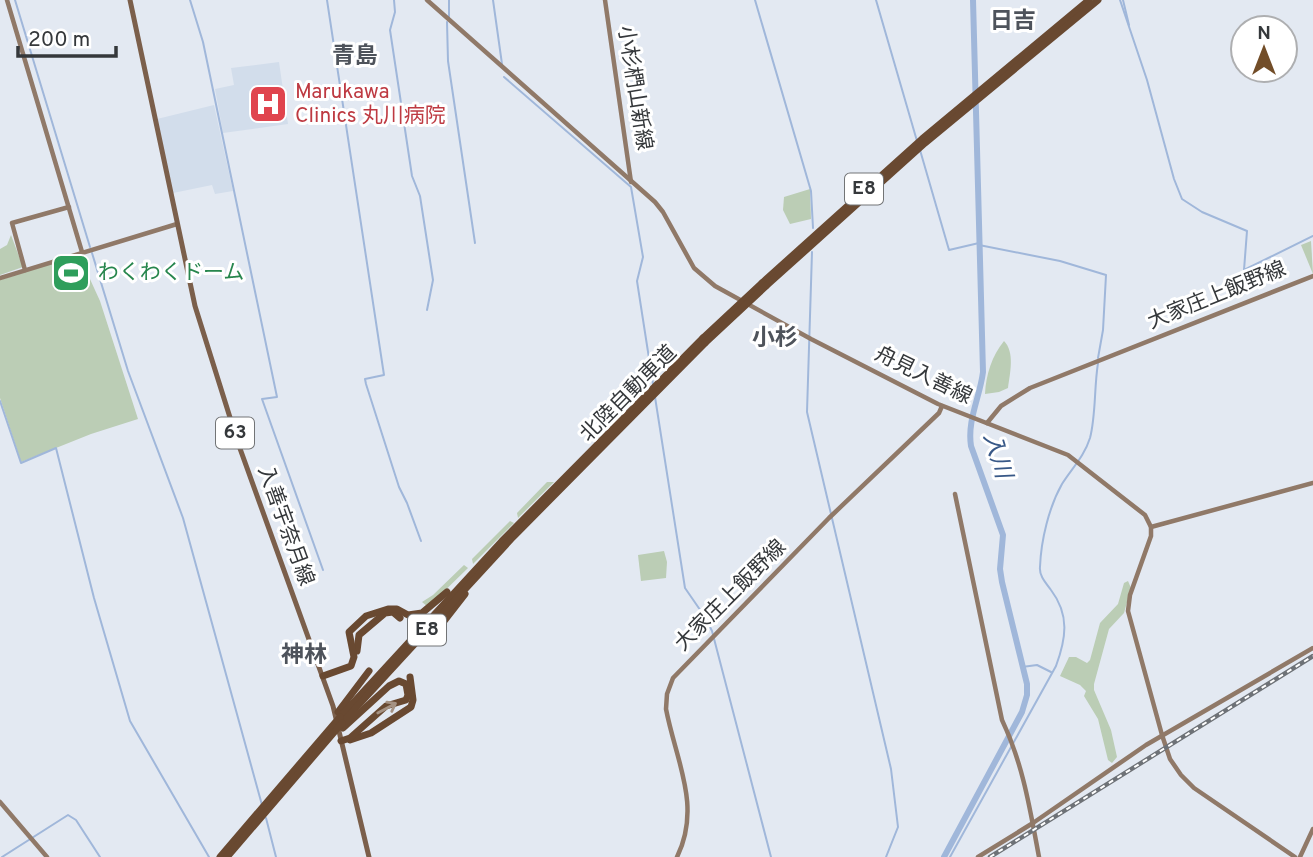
<svg xmlns="http://www.w3.org/2000/svg" width="1313" height="857" viewBox="0 0 1313 857" font-family="Overpass,'Noto Sans JP',sans-serif">
	<rect width="100%" height="100%" fill="#e3e9f2"/>
	<g fill="#d2ddeb">
		<polygon points="279,62 288,124 223,133 215,89 234,85 231,68"/>
		<polygon points="214,105 233,191 215,194 212,185 173,193 157,119"/>
	</g>
	<g fill="#bbcdb5">
		<polygon points="810,189 811,219 790,224 783,210 784,197"/>
		<polygon points="11,235 23,267 0,275 0,249 7,245"/>
		<polygon points="1311,241 1313,274 1301,245"/>
		<polygon points="79,255 100,301 138,419 91,434 21,462 0,398 0,280"/>
		<path d="M1004,341C1015,352 1010,373 1008,388L999,392L985,394C986,374 992,356 1004,341Z"/>
		<polygon points="547,482 554,482 518,518 517,513"/>
		<polygon points="510,521 514,523 473,564 472,559"/>
		<polygon points="664,551 667,562 666,578 641,581 638,555"/>
		<polygon points="464,565 468,568 428,607 422,602 433,595"/>
		<polygon points="1128,581 1131,588 1124,613 1109,629 1094,684 1094,690 1111,730 1117,757 1112,763 1108,760 1098,719 1084,696 1086,691 1080,685 1060,676 1069,657 1076,657 1087,663 1090,660 1100,623 1118,604 1124,583"/>
	</g>
	<g fill="none" stroke-linecap="round" stroke-linejoin="round">
		<g stroke="#a0b7da" stroke-width="2">
			<polyline points="15,0 90,247"/>
			<polyline points="190,0 203,42 277,397 262,399 323,570"/>
			<polyline points="327,0 384,375 365,379 366,384 399,487 407,503 421,541"/>
			<polyline points="394,0 395,12 390,30 412,176 420,196 433,280 427,310"/>
			<polyline points="449,0 449,17"/>
			<polyline points="493,0 502,64"/>
			<polyline points="755,0 811,191 813,228"/>
			<polyline points="876,0 917,141"/>
			<polyline points="1120,0 1147,80 1174,179 1182,199 1202,212 1247,231 1244,270 1313,236"/>
			<polyline points="1123,0 1129,25"/>
			<polyline points="447,22 448,61 475,243"/>
			<polyline points="504,77 631,187 643,257 637,281 653,384"/>
			<polyline points="920,150 949,250 979,243"/>
			<polyline points="979,245 1060,261 1106,275 1103,330 1098,358"/>
			<polyline points="812,252 807,412 891,769 898,827 886,857"/>
			<polyline points="92,253 128,371 183,518 262,805"/>
			<polyline points="655,397 685,588 705,617 712,631 771,857"/>
			<polyline points="0,401 21,463 56,448 94,598 130,721 209,857"/>
			<polyline points="1022,667 1037,665 1051,672"/>
			<polyline points="266,818 276,857"/>
			<polyline points="2,857 68,815 76,820 100,857"/>
			<path d="M950,857L1056,666C1066,639 1070,615 1051,590C1046,583 1039,576 1040,567C1041,540 1049,507 1062,484C1072,468 1084,457 1090,438C1096,415 1094,388 1098,363"/>
		</g>
		<path stroke="#a0b7da" stroke-width="6" d="M944,857L1022,712L1027,695V684L1002,582L1000,569L1003,535L971,446C967,420 980,397 983,372L973,0"/>
		<g stroke="#907968" stroke-width="4.5">
			<polyline points="7,0 82,252"/>
			<polyline points="427,0 655,202 663,212 694,268 715,286 811,339 938,404 1068,455 1145,515 1151,527 1151,536 1130,595 1128,611 1162,735 1170,759 1181,775 1194,788 1295,857"/>
			<polyline points="605,0 631,182"/>
			<polyline points="25,270 12,223 69,207"/>
			<polyline points="0,278 177,224"/>
			<polyline points="987,423 1001,406 1030,388 1313,276"/>
			<path d="M955,494L1002,720C1023,764 1030,809 1039,857"/>
			<polyline points="1151,527 1313,483"/>
			<polyline points="0,802 47,857"/>
			<path d="M677,857C702,806 676,761 666,709L667,694L673,678L829,518L939,413L942,406"/>
			<polyline points="978,857 1033,823 1146,745 1313,648"/>
			<polyline points="1300,857 1313,829"/>
		</g>
		<polyline stroke="#7b5f4b" stroke-width="5" points="130,0 195,306 238,443 333,706 369,857"/>
		<g stroke="#694931" stroke-width="7">
			<polyline points="762,283 922,139 1089,0"/>
			<polyline points="766,286 925,143 1098,0"/>
			<polyline points="444,621 465,594"/>
			<polyline points="357,651 359,635 385,613 393,612 400,618"/>
			<polyline points="323,676 351,666 354,657 349,632 366,616 388,609 397,609 408,615 422,613 447,592"/>
			<polyline points="338,712 369,671"/>
			<polyline points="340,717 502,541 703,338"/>
			<polyline points="342,723 513,537 705,343"/>
			<polyline points="350,740 371,733 411,707 413,700 410,677"/>
			<polyline points="341,741 350,738 386,706 406,700 408,695 406,684 399,681 389,686 343,728"/>
		</g>
		<defs>
			<polyline id="rail" points="990,857 1313,656"/>
		</defs>
		<use href="#rail" stroke="#6e7277" stroke-width="4.5"/>
		<use href="#rail" stroke="#fff" stroke-width="2" stroke-dasharray="5" stroke-linecap="butt"/>
		<g stroke="#694931" stroke-width="7">
			<polyline points="703,338 762,283"/>
			<polyline points="705,343 766,286"/>
			<polyline points="220,857 340,717"/>
			<polyline points="227,857 342,723"/>
		</g>
	</g>
	<defs><path id="oneway-shaft" d="M-6 0H5M1.5-3L5.5 0L1.5 3" fill="none" stroke-width="1.6" stroke-linecap="round" stroke-linejoin="round" transform="scale(1.75)"/></defs>
	<use stroke="#a59283" href="#oneway-shaft" transform="translate(387 708) rotate(-28)"/>
	<defs>
		<symbol id="hospital-square" viewBox="-11 -11 22 22"><rect x="-9" y="-9" width="18" height="18" rx="4" fill="#e0444e" stroke="#fff"/><path d="M-5-5h3v3.5h4V-5h3V5h-3V1.5h-4V5h-3Z" fill="#fff"/></symbol>
		<symbol id="stadium-square" viewBox="-11 -11 22 22"><rect x="-9" y="-9" width="18" height="18" rx="4" fill="#2e9e5b" stroke="#fff"/><path d="M0-5a6.5 5 0 1 0 0 10a6.5 5 0 1 0 0-10ZM-3.5-1.8h7v3.6h-7Z" fill="#fff"/></symbol>
	</defs>
	<g fill-rule="evenodd">
		<use href="#hospital-square" x="246" y="82" width="44" height="44"/>
		<use href="#stadium-square" x="49" y="251" width="44" height="44"/>
	</g>
	<g text-anchor="middle" dominant-baseline="central" stroke-width="6" stroke-linejoin="round" paint-order="stroke">
		<g fill="#fff" stroke="#727476" stroke-width="2">
			<rect x="845" y="173.5" width="38" height="31" rx="5"/>
			<rect x="216" y="417.5" width="38" height="31" rx="5"/>
			<rect x="408" y="614.5" width="38" height="31" rx="5"/>
		</g>
		<g font-size="19" font-weight="bold" fill="#35383b">
			<text x="864" y="189">E8</text>
			<text x="235" y="433">63</text>
			<text x="427" y="630">E8</text>
		</g>
		<g font-size="21" fill="#35383b" stroke="#fff">
			<text transform="translate(634 88) rotate(81)">小杉椚山新線</text>
			<text transform="translate(1217 296) rotate(-22)">大家庄上飯野線</text>
			<text transform="translate(923 376) rotate(26)">舟見入善線</text>
			<text transform="translate(629 394) rotate(-45)">北陸自動車道</text>
			<text transform="translate(285 526) rotate(70)">入善宇奈月線</text>
			<text transform="translate(731 596) rotate(-45)">大家庄上飯野線</text>
		</g>
		<g font-size="21" fill="#be3a42" stroke="#fff" text-anchor="start">
			<text x="295" y="92">Marukawa<tspan x="295" dy="24">Clinics 丸川病院</tspan></text>
		</g>
		<g font-size="21" fill="#27864d" stroke="#fff" text-anchor="start">
			<text x="98" y="273">わくわくドーム</text>
		</g>
		<g font-size="23" font-weight="bold" fill="#4e535b" stroke="#fff">
			<text x="1013" y="22">日吉</text>
			<text x="355" y="57">青島</text>
			<text x="775" y="339">小杉</text>
			<text x="304" y="656">神林</text>
		</g>
		<g font-size="23" font-style="italic" fill="#385887" stroke="#fff">
			<text transform="translate(996 456) rotate(73)">入川</text>
		</g>
	</g>
	<g transform="translate(1264 49)"><circle r="33" fill="#ffffff" stroke="#aeafb1" stroke-width="2"/>
	<path d="M0-5L12 26L0 18L-12 26Z" fill="#724d28"/>
	<text y="-10" font-size="19" font-weight="bold" text-anchor="middle" fill="#35383b">N</text>
	</g>
	<path d="M18 46v10h98v-10" fill="none" stroke="#35383b" stroke-width="3.5"/>
	<text x="28" y="46" font-size="21" fill="#35383b" stroke="#ffffff" stroke-width="5" paint-order="stroke">200 m</text>
</svg>
